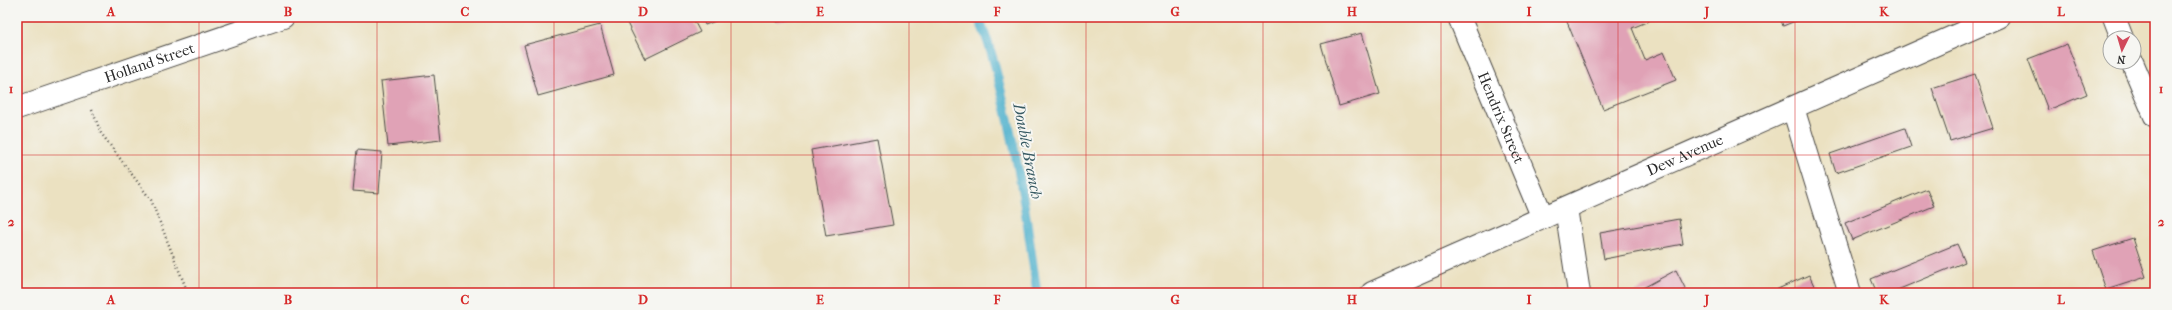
<svg xmlns="http://www.w3.org/2000/svg" width="2172" height="310" viewBox="0 0 2172 310" font-family="'IM FELL French Canon',serif">
	<rect width="100%" height="100%" fill="#f6f6f2"/>
	<filter id="ink" filterUnits="userSpaceOnUse"><feTurbulence type="fractalNoise" baseFrequency=".025" numOctaves="2"/><feDisplacementMap in="SourceGraphic" scale="8" xChannelSelector="R" yChannelSelector="G"/><feConvolveMatrix kernelMatrix="1 2 1 2 8 2 1 2 1" color-interpolation-filters="sRGB"/></filter>
	<filter id="wash" filterUnits="userSpaceOnUse"><feTurbulence type="fractalNoise" baseFrequency=".012" numOctaves="4" result="noise"/><feDisplacementMap in="SourceGraphic" scale="16" xChannelSelector="R" yChannelSelector="G"/><feGaussianBlur stdDeviation="0.9" result="paint"/><feColorMatrix in="noise" values="0 0 0 0 0 0 0 0 0 0 0 0 0 0 0 0 0 1.4 0 .05"/><feComposite in="paint" operator="in"/></filter>
	<g filter="url(#wash)">
		<rect width="100%" height="100%" fill="#ebe1c1"/>
		<g fill="none" stroke-linecap="round" stroke-linejoin="round">
			<path stroke="#4db0cc" stroke-width="9" d="M978,17C990,43 996,70 1003,98C1019,163 1028,227 1037,293"/>
		</g>
		<g id="blocks">
			<g fill="#e0a2b6">
				<polygon points="624,17 692,17 700,32 645,59"/>
				<polygon points="702,17 726,17 705,25"/>
				<polygon points="776,17 795,17 795,18 777,22"/>
				<polygon points="1565,17 1648,17 1649,21 1632,28 1645,60 1664,52 1676,80 1603,109"/>
				<polygon points="1780,17 1805,17 1783,26"/>
				<polygon points="600,25 614,75 538,96 524,45"/>
				<polygon points="1362,33 1380,94 1339,106 1321,44"/>
				<polygon points="2067,44 2087,94 2048,110 2028,59"/>
				<polygon points="1975,74 1993,128 1950,141 1932,88"/>
				<polygon points="434,75 441,140 388,146 381,81"/>
				<polygon points="1905,128 1911,147 1836,173 1830,154"/>
				<polygon points="877,138 893,225 826,236 811,150"/>
				<polygon points="357,150 382,152 379,193 353,191"/>
				<polygon points="1927,189 1934,206 1852,240 1845,223"/>
				<polygon points="1679,219 1683,244 1604,259 1600,233"/>
				<polygon points="2133,238 2146,277 2106,290 2093,251"/>
				<polygon points="1957,244 1965,262 1890,293 1877,293 1871,279"/>
				<polygon points="1676,270 1686,290 1680,293 1634,293"/>
				<polygon points="1809,275 1817,292 1769,293"/>
			</g>
		</g>
	</g>
	<g filter="url(#ink)">
		<use href="#blocks" fill-opacity="0" stroke="#484642" stroke-width="1"/>
		<g fill="none" stroke-linecap="round" stroke-linejoin="round">
			<defs>
				<g id="minor">
					<path id="s1" d="M1459,17L1543,218"/>
					<polyline points="2114,17 2122,38"/>
					<polyline points="2132,62 2155,116"/>
					<path id="s2" d="M17,108L283,17"/>
					<polyline points="1793,108 1850,293"/>
					<polyline points="1566,208 1579,293"/>
					<path id="s3" d="M1372,293L1998,17"/>
				</g>
			</defs>
			<use href="#minor" stroke="#484642" stroke-width="24"/>
			<polyline stroke="#484642" stroke-width="2.5" stroke-dasharray="1 3" stroke-linecap="butt" points="92,110 101,133 151,200 188,293"/>
			<use href="#minor" stroke="#fff" stroke-width="22"/>
		</g>
	</g>
	<path fill="none" stroke="#d62828" stroke-width="1" stroke-opacity="0.55" d="M199,17V293M377,17V293M554,17V293M731,17V293M909,17V293M1086,17V293M1263,17V293M1441,17V293M1618,17V293M1795,17V293M1973,17V293M17,155H2155"/>
	<g text-anchor="middle" dominant-baseline="central" stroke-width="4" stroke-linejoin="round" paint-order="stroke">
		<g font-size="15" fill="#2b2b2b" stroke="#f6f6f2">
			<text stroke="none"><textPath href="#s2" startOffset="140">Holland Street</textPath></text>
			<text stroke="none"><textPath href="#s1" startOffset="109">Hendrix Street</textPath></text>
			<text stroke="none"><textPath href="#s3" startOffset="342">Dew Avenue</textPath></text>
		</g>
		<g font-size="16" font-style="italic" fill="#375a63" stroke="#f6f6f2">
			<text transform="translate(1028 151) rotate(79)">Double Branch</text>
		</g>
	</g>
	<rect width="2172" height="310" fill="none" stroke="#f6f6f2" stroke-width="44"/>
	<g transform="translate(2122 50) rotate(185)"><circle r="19" fill="#f6f6f2" stroke="#a5a5a2"/>
	<path d="M0-3L7 15L0 10L-7 15Z" fill="#d1495b"/>
	<text y="-6" font-size="11" font-weight="bold" text-anchor="middle" fill="#2b2b2b">N</text>
	</g>
	<rect x="22" y="22" width="2128" height="266" fill="none" stroke="#d62828" stroke-width="1.5"/>
	<g font-size="13" text-anchor="middle" font-weight="bold" fill="#d62828">
		<text x="111" y="16">A</text>
		<text x="288" y="16">B</text>
		<text x="465" y="16">C</text>
		<text x="643" y="16">D</text>
		<text x="820" y="16">E</text>
		<text x="997" y="16">F</text>
		<text x="1175" y="16">G</text>
		<text x="1352" y="16">H</text>
		<text x="1529" y="16">I</text>
		<text x="1707" y="16">J</text>
		<text x="1884" y="16">K</text>
		<text x="2061" y="16">L</text>
		<text x="11" y="93">1</text>
		<text x="2161" y="93">1</text>
		<text x="11" y="226">2</text>
		<text x="2161" y="226">2</text>
		<text x="111" y="304">A</text>
		<text x="288" y="304">B</text>
		<text x="465" y="304">C</text>
		<text x="643" y="304">D</text>
		<text x="820" y="304">E</text>
		<text x="997" y="304">F</text>
		<text x="1175" y="304">G</text>
		<text x="1352" y="304">H</text>
		<text x="1529" y="304">I</text>
		<text x="1707" y="304">J</text>
		<text x="1884" y="304">K</text>
		<text x="2061" y="304">L</text>
	</g>
</svg>
